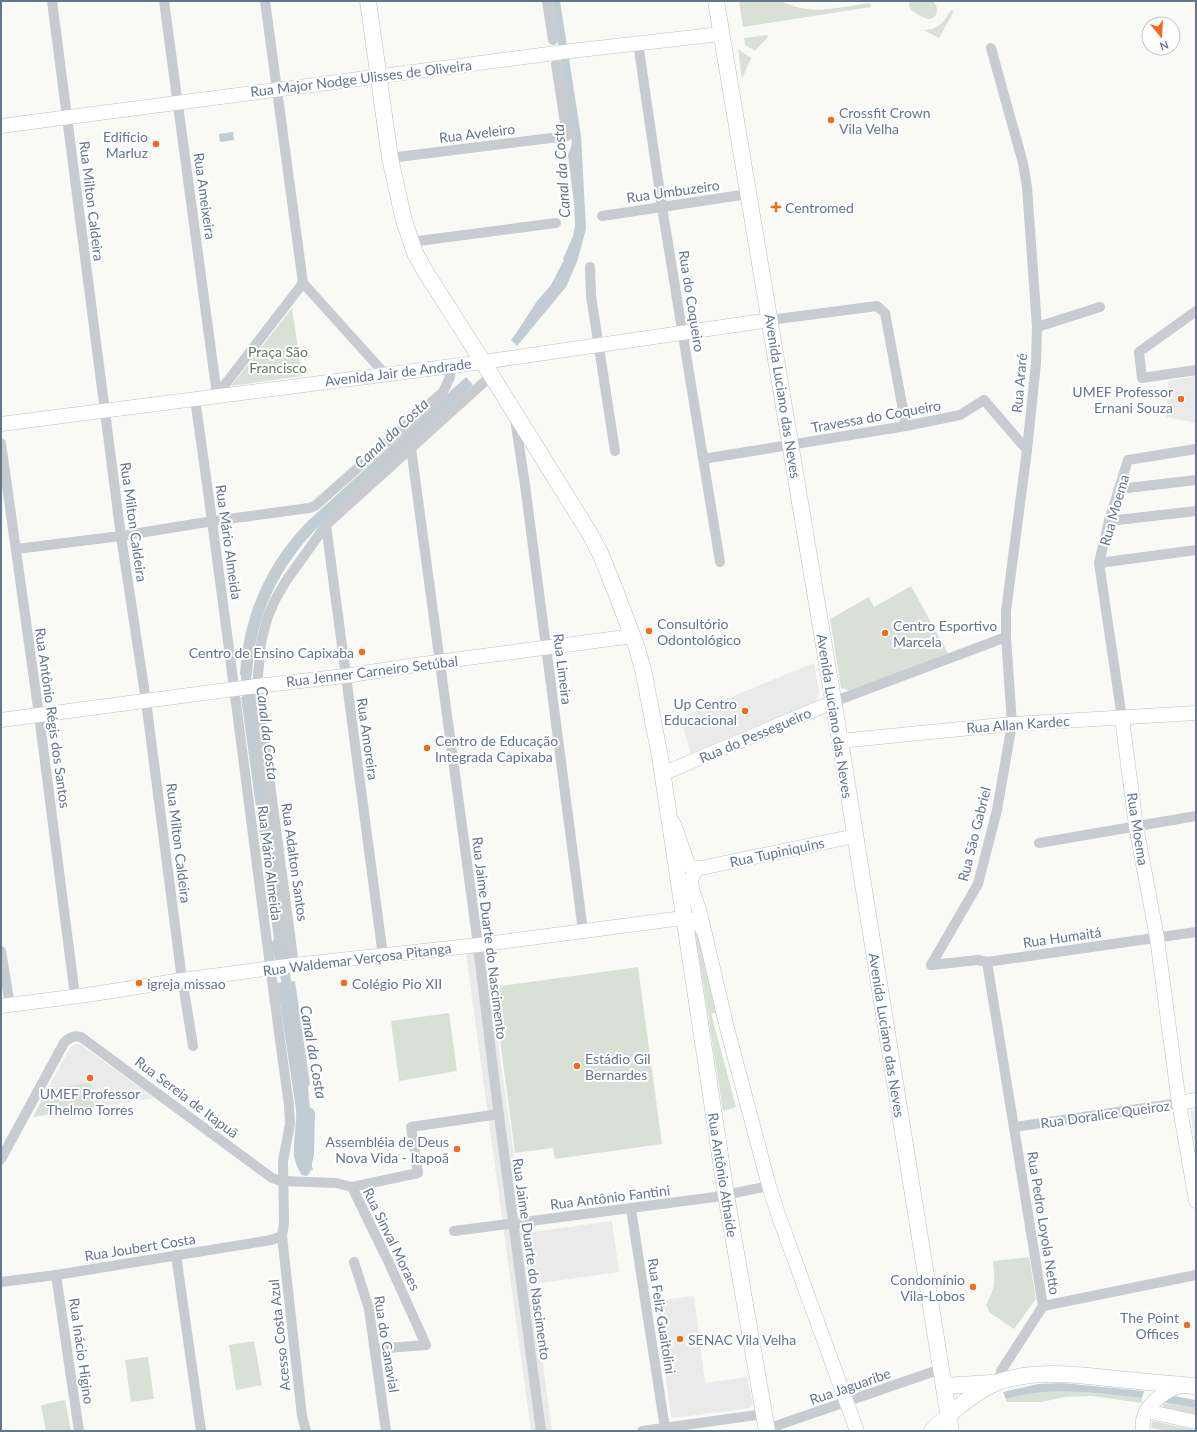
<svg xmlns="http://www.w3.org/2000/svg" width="1197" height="1432" viewBox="0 0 1197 1432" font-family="Lato,sans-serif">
	<rect width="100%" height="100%" fill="#f9f9f6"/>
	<g fill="#e9eae9">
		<polygon points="1196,376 1196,423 1166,417 1168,381"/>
		<polygon points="814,663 819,692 818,697 816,701 691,753 680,718"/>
		<polygon points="485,951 525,1233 612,1221 619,1272 532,1284 552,1431 531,1431 466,953"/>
		<polygon points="76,1044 81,1045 154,1098 33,1117 61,1064 71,1047"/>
		<polygon points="1196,1110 1196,1148 1190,1111"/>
		<polygon points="694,1296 705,1383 747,1377 753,1404 750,1408 674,1418 671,1416 656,1301"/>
	</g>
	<g fill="#d9e1d7">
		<polygon points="739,1 779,1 800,8 814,10 838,8 870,3 871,7 743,27"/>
		<path d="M910,1L934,2C939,8 938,19 928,19C923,18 915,13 911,10L909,5Z"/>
		<path d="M951,10L954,11L939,38L924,30C939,30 944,21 951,10Z"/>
		<polygon points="767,35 768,37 755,51 745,45 744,38"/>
		<polygon points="738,49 751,58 742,79"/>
		<polygon points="292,308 302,376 231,386"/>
		<polygon points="911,586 949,655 851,691 841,688 830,619 869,597 874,607"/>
		<polygon points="692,929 699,936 718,1014 711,1013 736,1107 723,1111 698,951 695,951"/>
		<polygon points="638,967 662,1144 555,1159 553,1148 515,1153 493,987"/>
		<polygon points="449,1013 457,1071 399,1081 391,1021"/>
		<polygon points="88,1083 91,1085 94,1107 33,1117 47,1090"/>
		<path d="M1029,1257L1036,1299L1014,1329L990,1313L986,1305C996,1286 995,1281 993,1261Z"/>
		<polygon points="254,1341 262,1385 236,1390 229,1345"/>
		<polygon points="148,1357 154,1399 131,1402 125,1360"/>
		<polygon points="1062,1390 1142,1398 1142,1403 1092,1396 1066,1397 1041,1402 1006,1402 1006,1399 1027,1393"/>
		<polygon points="65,1400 71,1431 46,1431 41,1405"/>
		<polygon points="1164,1403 1196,1408 1196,1416 1162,1408"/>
		<polygon points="1152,1421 1196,1430 1196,1431 1170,1431 1151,1428"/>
	</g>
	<g fill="#c2ccd2">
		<polygon points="552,1 560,1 581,136 586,229 577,262 566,287 517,346 511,340 515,335 537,301 551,285 564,260 563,259 573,236 575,226 574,203 568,155 572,144"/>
		<polygon points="233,132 234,140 220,142 219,134"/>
		<path d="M466,377L473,385L463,395L323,522C280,564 255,615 252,675H240C243,616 266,564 307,522Z"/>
		<polygon points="254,695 286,939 289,954 286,958 275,960 271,944 274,939 241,697"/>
		<path d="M295,981L310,1084L308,1087L311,1122C302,1136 309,1155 313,1170L299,1171C297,1166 295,1161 294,1156C293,1140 297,1125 296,1109L277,983Z"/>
		<path d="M1063,1383L1144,1391L1142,1398C1093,1393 1054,1385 1006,1399L1003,1392L1038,1384Z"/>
		<polygon points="1167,1395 1196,1400 1196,1408 1166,1403"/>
	</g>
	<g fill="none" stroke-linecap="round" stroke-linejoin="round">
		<g stroke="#c2ccd2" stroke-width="10">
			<polyline points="247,662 246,675 249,709"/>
			<polyline points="281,945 288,995"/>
			<polyline points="305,1171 309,1154 310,1113"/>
		</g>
		<defs>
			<g id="secondary">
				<polyline points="1,126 571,51 721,34"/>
				<polyline points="1,424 483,362 770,320"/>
				<polyline points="1122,718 1136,826 1157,938 1179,1103 1196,1201"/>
				<polyline points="1,720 257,686 345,676 415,665 633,636"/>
				<polyline points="839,741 1012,724 1196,713"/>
				<polyline points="662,774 833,702"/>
				<polyline points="674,824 688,864 691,867 696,869 855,836"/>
				<polyline points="698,868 693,875 691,880 692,889 699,909 727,1028 769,1186 778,1214 857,1431"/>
				<path d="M1,1006L87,995L182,980L294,965L478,945L683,918C695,919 701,925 705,935"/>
				<polyline points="1179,1103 1196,1100"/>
				<polyline points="1146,1411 1196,1422"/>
				<path d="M1143,1431C1139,1407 1164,1391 1183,1385"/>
			</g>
			<g id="primary">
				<polyline points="368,1 390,158 404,221 415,253 425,271 483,362 590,534 601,555 615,590 637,648 644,674 660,757 726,1195 767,1431"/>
				<polyline points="716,1 842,753 951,1431"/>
				<polyline points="944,1386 991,1383"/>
				<path d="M932,1431C951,1412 973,1392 998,1382C1033,1370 1072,1374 1107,1378C1137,1381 1166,1384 1196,1386"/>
			</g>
		</defs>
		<use href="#secondary" stroke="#bcc0c6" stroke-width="15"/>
		<use href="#primary" stroke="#bbbec3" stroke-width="17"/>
		<g stroke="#c8cbd0" stroke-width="10">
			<polyline points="52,1 121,536 146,701 181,972 193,1046"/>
			<polyline points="164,1 217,395"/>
			<polyline points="265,1 303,283 385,374"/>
			<polyline points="547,1 553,40"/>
			<polyline points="638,43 662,207 720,562"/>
			<polyline points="390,158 567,136 556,64"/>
			<polyline points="602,216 748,194"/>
			<polyline points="411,242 556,223"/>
			<polyline points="590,267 591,296 615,451"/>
			<polyline points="1196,311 1139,352 1142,378 1196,370"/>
			<polyline points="770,320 877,306 885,313 906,426"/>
			<polyline points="1037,327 1100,307"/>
			<polyline points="217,395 303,283"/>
			<path d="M195,399C229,634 256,870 289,1105L290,1124L283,1161L284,1223L282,1236L302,1416L306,1431"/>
			<polyline points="515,419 525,485 583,931"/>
			<polyline points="1,443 39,715 75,996"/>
			<polyline points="411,448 476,930 497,1101 541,1431"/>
			<polyline points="703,459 906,426 960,415 984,400 1027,450"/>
			<polyline points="1119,489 1196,480"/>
			<polyline points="1109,521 1196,511"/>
			<polyline points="326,525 383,956"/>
			<polyline points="16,549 121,536 213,521 309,508 315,506 443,392 450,377 449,366"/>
			<polyline points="1099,563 1196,550"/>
			<polyline points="833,702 1006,637"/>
			<polyline points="1122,718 1099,563 1109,521 1128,460 1196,449"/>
			<polyline points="1039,843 1196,816"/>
			<polyline points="1,951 10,1005"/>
			<polyline points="987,962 1043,1306 1001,1371 999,1382"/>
			<polyline points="294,965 257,686 261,643 267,619 275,600 286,581 326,525 492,375"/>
			<polyline points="931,965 978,884 997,810 1012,724 1006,637 1006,611 1027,450 1036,363 1037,327 1027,187 1023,163 991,48"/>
			<polyline points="931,965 978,960 987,962 1196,932"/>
			<polyline points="1014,1127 1179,1103"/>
			<path d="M1,1159L64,1043C69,1037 74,1035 81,1037L272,1178L281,1181L336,1183L352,1187L389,1263L426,1345L375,1349"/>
			<polyline points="352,1187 418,1173 411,1127 499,1114"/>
			<polyline points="631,1209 665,1428"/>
			<polyline points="454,1231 715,1197 769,1186"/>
			<polyline points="176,1255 201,1431"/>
			<polyline points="354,1262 369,1309 386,1431"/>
			<polyline points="56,1275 79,1431"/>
			<polyline points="1,1282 56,1275 271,1240 282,1236"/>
			<polyline points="1043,1306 1196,1275"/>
			<polyline points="767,1429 941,1369"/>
			<polyline points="642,1431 764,1414"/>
		</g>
		<use href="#secondary" stroke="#fff" stroke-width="14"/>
		<use href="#primary" stroke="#fff" stroke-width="16"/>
	</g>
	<g fill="#f16a1e" stroke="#fff" stroke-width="1.5">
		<circle cx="831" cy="120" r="4"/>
		<circle cx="156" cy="144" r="4"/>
		<path d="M774 201h4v4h4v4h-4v4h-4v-4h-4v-4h4z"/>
		<circle cx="1181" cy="399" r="4"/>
		<circle cx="649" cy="631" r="4"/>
		<circle cx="885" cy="633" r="4"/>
		<circle cx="362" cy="652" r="4"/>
		<circle cx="745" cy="711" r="4"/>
		<circle cx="427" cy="748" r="4"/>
		<circle cx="139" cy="983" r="4"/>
		<circle cx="344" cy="983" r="4"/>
		<circle cx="577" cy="1066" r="4"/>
		<circle cx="90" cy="1078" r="4"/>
		<circle cx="457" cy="1149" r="4"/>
		<circle cx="973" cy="1287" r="4"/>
		<circle cx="1187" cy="1325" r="4"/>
		<circle cx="680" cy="1339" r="4"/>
	</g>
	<g text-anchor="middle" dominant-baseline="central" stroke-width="4" stroke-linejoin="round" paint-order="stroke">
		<g font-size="14" fill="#65758a" stroke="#fff">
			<text transform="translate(361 78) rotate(-7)">Rua Major Nodge Ulisses de Oliveira</text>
			<text transform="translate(477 133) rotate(-7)">Rua Aveleiro</text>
			<text transform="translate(673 191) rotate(-8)">Rua Umbuzeiro</text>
			<text transform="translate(205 196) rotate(82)">Rua Ameixeira</text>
			<text transform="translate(92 201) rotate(83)">Rua Milton Caldeira</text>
			<text transform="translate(692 301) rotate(81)">Rua do Coqueiro</text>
			<text transform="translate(398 372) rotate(-7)">Avenida Jair de Andrade</text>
			<text transform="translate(1019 383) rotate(-85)">Rua Araré</text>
			<text transform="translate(783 396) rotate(81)">Avenida Luciano das Neves</text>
			<text transform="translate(876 416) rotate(-10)">Travessa do Coqueiro</text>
			<text transform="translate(1114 510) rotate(-74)">Rua Moema</text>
			<text transform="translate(134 522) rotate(82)">Rua Milton Caldeira</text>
			<text transform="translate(229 542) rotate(82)">Rua Mário Almeida</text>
			<text transform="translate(563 669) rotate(83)">Rua Limeira</text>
			<text transform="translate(372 671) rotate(-7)">Rua Jenner Carneiro Setúbal</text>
			<text transform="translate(835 716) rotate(81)">Avenida Luciano das Neves</text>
			<text transform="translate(53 718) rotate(82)">Rua Antônio Régis dos Santos</text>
			<text transform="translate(1018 724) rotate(-4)">Rua Allan Kardec</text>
			<text transform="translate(755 735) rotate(-23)">Rua do Pessegueiro</text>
			<text transform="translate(368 739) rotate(82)">Rua Amoreira</text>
			<text transform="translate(1138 829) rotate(81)">Rua Moema</text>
			<text transform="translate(974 834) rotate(-76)">Rua São Gabriel</text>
			<text transform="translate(179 843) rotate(83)">Rua Milton Caldeira</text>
			<text transform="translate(777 852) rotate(-12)">Rua Tupiniquins</text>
			<text transform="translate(295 862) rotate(82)">Rua Adalton Santos</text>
			<text transform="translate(270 863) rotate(83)">Rua Mário Almeida</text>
			<text transform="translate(1062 937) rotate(-8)">Rua Humaitá</text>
			<text transform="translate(490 938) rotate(83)">Rua Jaime Duarte do Nascimento</text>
			<text transform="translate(357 959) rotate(-7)">Rua Waldemar Verçosa Pitanga</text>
			<text transform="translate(887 1035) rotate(81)">Avenida Luciano das Neves</text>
			<text transform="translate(187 1097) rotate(37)">Rua Sereia de Itapuã</text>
			<text transform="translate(1105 1114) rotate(-8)">Rua Doralice Queiroz</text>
			<text transform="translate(723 1175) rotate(81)">Rua Antônio Athaíde</text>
			<text transform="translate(610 1197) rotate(-7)">Rua Antônio Fantini</text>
			<text transform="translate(1044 1223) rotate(81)">Rua Pedro Loyola Netto</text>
			<text transform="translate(392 1239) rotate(64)">Rua Sinval Moraes</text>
			<text transform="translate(140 1247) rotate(-9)">Rua Joubert Costa</text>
			<text transform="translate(532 1259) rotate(82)">Rua Jaime Duarte do Nascimento</text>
			<text transform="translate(662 1316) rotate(81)">Rua Feliz Guaitolini</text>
			<text transform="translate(279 1335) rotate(-96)">Acesso Costa Azul</text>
			<text transform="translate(387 1344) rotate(81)">Rua do Canavial</text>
			<text transform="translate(82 1351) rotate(82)">Rua Inácio Higino</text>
			<text transform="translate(850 1386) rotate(-19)">Rua Jaguaribe</text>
		</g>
		<g font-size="14" fill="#65758a" stroke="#fff" text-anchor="start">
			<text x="839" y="112">Crossfit Crown<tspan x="839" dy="16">Vila Velha</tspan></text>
			<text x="148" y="136" text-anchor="end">Edifício<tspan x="148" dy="16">Marluz</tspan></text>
			<text x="785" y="207">Centromed</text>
			<text x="1173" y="391" text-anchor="end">UMEF Professor<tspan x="1173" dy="16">Ernani Souza</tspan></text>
			<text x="657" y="623">Consultório<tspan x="657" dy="16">Odontológico</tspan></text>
			<text x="893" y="625">Centro Esportivo<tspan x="893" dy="16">Marcela</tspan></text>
			<text x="354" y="652" text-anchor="end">Centro de Ensino Capixaba</text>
			<text x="737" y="703" text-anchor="end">Up Centro<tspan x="737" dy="16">Educacional</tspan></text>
			<text x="435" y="740">Centro de Educação<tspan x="435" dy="16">Integrada Capixaba</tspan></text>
			<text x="147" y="983">igreja missao</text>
			<text x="352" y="983">Colégio Pio XII</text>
			<text x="585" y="1058">Estádio Gil<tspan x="585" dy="16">Bernardes</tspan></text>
			<text x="90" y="1093" text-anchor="middle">UMEF Professor<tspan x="90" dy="16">Thelmo Torres</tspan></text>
			<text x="449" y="1141" text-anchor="end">Assembléia de Deus<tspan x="449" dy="16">Nova Vida - Itapoã</tspan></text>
			<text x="965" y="1279" text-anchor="end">Condomínio<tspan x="965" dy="16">Vila-Lobos</tspan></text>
			<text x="1179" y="1317" text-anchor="end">The Point<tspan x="1179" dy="16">Offices</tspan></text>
			<text x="688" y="1339">SENAC Vila Velha</text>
		</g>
		<g font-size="14" fill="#637a61" stroke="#fff">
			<text x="278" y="351">Praça São<tspan x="278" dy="16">Francisco</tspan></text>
		</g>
		<g font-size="15" font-style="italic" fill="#617785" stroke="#fff">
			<text transform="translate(561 171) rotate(-94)">Canal da Costa</text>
			<text transform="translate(391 433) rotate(-43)">Canal da Costa</text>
			<text transform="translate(268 733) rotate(83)">Canal da Costa</text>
			<text transform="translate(314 1052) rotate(80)">Canal da Costa</text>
		</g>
	</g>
	<rect width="1197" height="1432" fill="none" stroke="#65758a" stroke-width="4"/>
	<g transform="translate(1161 36) rotate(162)"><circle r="19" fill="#ffffff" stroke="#c1c8d0"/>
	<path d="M0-3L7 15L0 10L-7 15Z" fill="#f16a1e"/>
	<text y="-6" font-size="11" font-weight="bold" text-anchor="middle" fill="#65758a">N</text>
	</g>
</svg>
